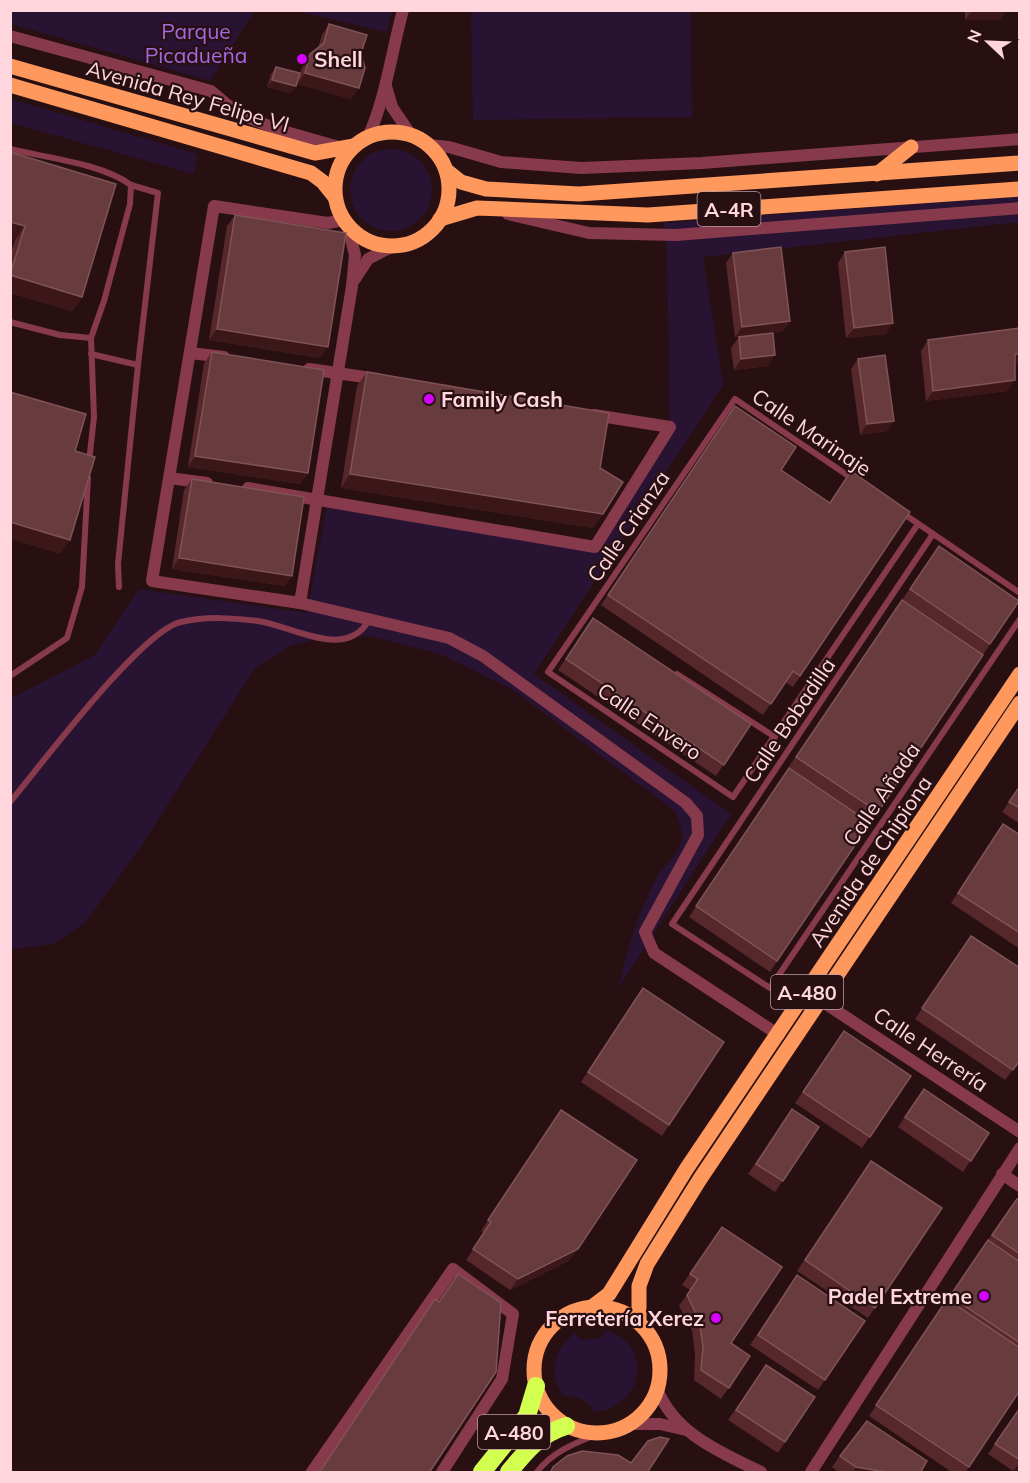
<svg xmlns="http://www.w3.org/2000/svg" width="1030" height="1483" viewBox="0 0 1030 1483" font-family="Mulish,sans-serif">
	<rect width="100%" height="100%" fill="#281012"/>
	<g fill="#291332">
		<polygon points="10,11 11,10 254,11 210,81 11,24"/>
		<polygon points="298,11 392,11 386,32"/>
		<polygon points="471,11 690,11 692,117 473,120"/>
		<polygon points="11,99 197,154 194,174 11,123"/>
		<circle cx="391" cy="190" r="41"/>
		<path d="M1019,196V222L703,257L723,385L534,674L731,814L619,987C627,948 638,913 657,877C663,866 678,855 681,843C684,831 679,822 675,811L513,690L440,654L370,636L319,638L291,646L255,668L142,845L85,923L53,944L11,949L10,699L95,655L139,589L307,613L328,500L595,546L670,427L667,254L663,223Z"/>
		<path d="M606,1330C654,1345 644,1408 594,1412C589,1400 576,1396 563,1396C548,1371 555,1351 575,1332L580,1340L600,1338Z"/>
	</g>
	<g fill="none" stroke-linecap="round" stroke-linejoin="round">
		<g stroke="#873a4c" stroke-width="6">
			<path d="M10,149C46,158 101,163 131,185L130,204L104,301L91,338L94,417L89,462"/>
			<polyline points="10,322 60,335 91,338"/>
			<polyline points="91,354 138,365 158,193 131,185"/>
			<polyline points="853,479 735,399 548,672 733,797 918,524"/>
			<polyline points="901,512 1020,593"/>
			<polyline points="933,534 672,924 770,988 1020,619"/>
			<polyline points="119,587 118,564 138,365"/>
			<polyline points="677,674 775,737"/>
			<polyline points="10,676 67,638 82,587 88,478"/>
			<path d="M10,802C41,765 142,630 181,622C207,616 232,618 258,621C293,626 346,661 369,620"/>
			<path d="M537,1472C552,1452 575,1443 598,1434"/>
		</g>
		<g stroke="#873a4c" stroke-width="12">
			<polyline points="10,36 211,91 237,113 279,130 339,147"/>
			<polyline points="508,214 589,233 676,235 1020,208"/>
			<polyline points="344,220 328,223 214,206 152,581 300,603 449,638 483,656 686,803 697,816 698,835 645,932 654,953 779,1035"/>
			<polyline points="355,279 368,259 393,246"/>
			<polyline points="190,353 224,357"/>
			<polyline points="309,369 378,379"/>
			<polyline points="169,478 207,483"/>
			<polyline points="248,488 595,547 670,427 594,415"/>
			<polyline points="300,603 352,286 355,255 348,226"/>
			<polyline points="820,1000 1020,1132"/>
			<polyline points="1002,1174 1020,1186"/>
			<polyline points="312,1472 453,1269 513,1314 502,1379 442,1472"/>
		</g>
		<g stroke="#873a4c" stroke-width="12">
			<polyline points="386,86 392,107 411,135"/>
			<path d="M368,137C385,101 392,50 403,10"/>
			<polyline points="429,145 449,147 501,162 581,168 702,163 1020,139"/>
			<path d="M657,1389C675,1434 720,1452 761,1472"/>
			<polyline points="630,1424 660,1424 686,1430"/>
			<polyline points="811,1472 1020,1148"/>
		</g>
		<g stroke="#ff985d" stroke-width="15">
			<polyline points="10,66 315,153 354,146"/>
			<polyline points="10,85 311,173 323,182 335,197"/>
			<circle cx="392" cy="189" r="57"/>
			<polyline points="446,170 461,182 486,189 579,194 1020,163"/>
			<polyline points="877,174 911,147"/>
			<polyline points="440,219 477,208 648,215 1020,189"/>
			<polyline points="592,1307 609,1294 687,1168 1020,674"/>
			<circle cx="597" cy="1370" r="63"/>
			<polyline points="639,1323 639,1286 647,1264 700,1179 1020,703"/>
		</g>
		<g stroke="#d3ff51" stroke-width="18">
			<polyline points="482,1472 527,1416 536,1386"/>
			<path d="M509,1472C526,1451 540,1434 566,1426"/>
		</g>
	</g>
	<g fill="#56282b">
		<polygon points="965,10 1006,10 1000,20 965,20"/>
		<polygon points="329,24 361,53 351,99 297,84 303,65 310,54 318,48 322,35"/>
		<polygon points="276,67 291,93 267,87 271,74"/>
		<polygon points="10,152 82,297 72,311 10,293 10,255 15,240"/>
		<polygon points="235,215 320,358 209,340 227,226"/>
		<polygon points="845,252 886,334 846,338 838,263"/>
		<polygon points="733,253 790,321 783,331 735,337 726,263"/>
		<polygon points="739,337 768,366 734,370 731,348"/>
		<polygon points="928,340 1015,364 1007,391 926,401 921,351"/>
		<polygon points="212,352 308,473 300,484 188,467 204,363"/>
		<polygon points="858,359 887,431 860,435 851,369"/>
		<polygon points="367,372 600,468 603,514 593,528 341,488 357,386"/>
		<polygon points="735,406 781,470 829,503 910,512 793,687 785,682 763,715 601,605"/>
		<polygon points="192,479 285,586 172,569 184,490"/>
		<polygon points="939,546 1019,601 770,972 689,917 789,768 788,768 902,600"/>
		<polygon points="593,618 751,724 716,776 558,670"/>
		<polygon points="1020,786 1020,824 1002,812"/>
		<polygon points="1003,824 1020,835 1020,949 951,903"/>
		<polygon points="971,936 1020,1060 1005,1080 915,1019"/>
		<polygon points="636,999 669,1125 662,1136 581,1082"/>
		<polygon points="844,1031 911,1076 862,1148 795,1103"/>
		<polygon points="924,1089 989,1133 963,1172 898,1127"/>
		<polygon points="792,1109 819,1127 775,1192 748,1174"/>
		<polygon points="561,1110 570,1260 510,1290 466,1260 484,1233 481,1231"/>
		<polygon points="871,1161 942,1208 868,1318 797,1271"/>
		<polygon points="1020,1200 1020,1390 965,1473 953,1473 869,1416 940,1310 1009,1209"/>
		<polygon points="722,1227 731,1343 750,1356 721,1399 694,1380 695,1356 692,1330 679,1306 690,1290 682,1285"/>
		<polygon points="797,1275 865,1321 818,1390 750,1345"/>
		<polygon points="766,1365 785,1442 778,1453 728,1420"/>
		<polygon points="1020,1407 1020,1469 1013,1471 988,1454"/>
		<polygon points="840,1456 920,1473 840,1473 832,1467"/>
	</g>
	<g fill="#3c1719">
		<polygon points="972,10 1006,10 1000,20 965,20"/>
		<polygon points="305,73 359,88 351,99 297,84"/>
		<polygon points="272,80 296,86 291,93 267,87"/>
		<polygon points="10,222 25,226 15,240 10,239"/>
		<polygon points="10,275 82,297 72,311 10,293"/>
		<polygon points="790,321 783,331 735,337 742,327"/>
		<polygon points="893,323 886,334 846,338 854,328"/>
		<polygon points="217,329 328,347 320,358 209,340"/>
		<polygon points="1015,354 1020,354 1020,364 1008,365"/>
		<polygon points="775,355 768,366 734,370 741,359"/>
		<polygon points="1015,380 1007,391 926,401 933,391"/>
		<polygon points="894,421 887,431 860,435 867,424"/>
		<polygon points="195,456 308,473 300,484 188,467"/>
		<polygon points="350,474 603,514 593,528 341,488"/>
		<polygon points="10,522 70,540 60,554 10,539"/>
		<polygon points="179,558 292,576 285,586 172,569"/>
		<polygon points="578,1249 570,1260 510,1290 518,1279"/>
		<polygon points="1020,1462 1020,1469 1013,1471"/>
		<polygon points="856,1467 892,1473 852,1473"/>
	</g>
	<g fill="#683b3e" stroke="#805357" stroke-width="1.5">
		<polygon points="329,24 367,35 361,53 365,68 359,88 305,73 310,54 324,43"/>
		<polygon points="276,67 300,73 296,86 272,80"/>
		<polygon points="10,152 116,184 82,297 10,275 25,226 10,222"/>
		<polygon points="235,215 346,233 328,347 217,329"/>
		<polygon points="781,247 790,321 742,327 733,253"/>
		<polygon points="885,247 893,323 854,328 845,252"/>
		<polygon points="1020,328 1020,354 1015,354 1015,380 933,391 928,340"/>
		<polygon points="773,333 775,355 741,359 739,337"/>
		<polygon points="212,352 324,370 308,473 195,456"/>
		<polygon points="885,355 894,421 867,424 858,359"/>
		<polygon points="367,372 609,413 600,468 623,482 603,514 350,474"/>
		<polygon points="10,392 86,414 75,451 95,457 70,540 10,522"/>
		<polygon points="735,406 796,447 781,470 830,503 851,471 910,512 800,676 793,671 771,704 608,595"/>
		<polygon points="192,479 304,497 292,576 179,558"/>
		<polygon points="939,546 1019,601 990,644 910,589"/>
		<polygon points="902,600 983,655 878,812 796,757"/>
		<polygon points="593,618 751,724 724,765 566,659"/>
		<polygon points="789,768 870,823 777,961 696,906"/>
		<polygon points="1020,786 1020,808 1009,802"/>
		<polygon points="1003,824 1020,835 1020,933 958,893"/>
		<polygon points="971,936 1020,968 1020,1060 1013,1070 922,1008"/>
		<polygon points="643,988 724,1042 669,1125 588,1072"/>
		<polygon points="844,1031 911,1076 870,1137 803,1092"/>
		<polygon points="924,1089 989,1133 971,1161 905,1117"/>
		<polygon points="792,1109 819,1127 783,1181 756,1164"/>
		<polygon points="561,1110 637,1160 578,1249 518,1279 473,1249 491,1222 488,1220"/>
		<polygon points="871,1161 942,1208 875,1308 805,1260"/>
		<polygon points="1017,1199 1020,1200 1020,1254 992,1235"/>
		<polygon points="722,1227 782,1267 731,1343 750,1356 729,1388 701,1370 703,1346 699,1320 687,1295 698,1279 690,1274"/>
		<polygon points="988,1240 1020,1262 1020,1343 950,1296"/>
		<polygon points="458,1274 501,1303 496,1372 429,1473 319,1473 435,1299 439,1302"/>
		<polygon points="797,1275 865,1321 825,1380 758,1335"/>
		<polygon points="947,1299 1020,1348 1020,1390 969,1467 876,1405"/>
		<polygon points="766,1365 815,1397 785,1442 736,1410"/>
		<polygon points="1020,1408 1020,1460 995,1444"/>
		<polygon points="867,1421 927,1461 920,1473 892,1473 856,1467 840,1456"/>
		<polygon points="660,1437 669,1439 647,1473 550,1473 553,1467 567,1456 582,1451 618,1455 631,1463 648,1441"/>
	</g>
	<g fill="#d502ff" stroke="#281012" stroke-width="2">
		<circle cx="302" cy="59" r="6"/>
		<circle cx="429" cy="399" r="6"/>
		<circle cx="984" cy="1296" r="6"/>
		<circle cx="716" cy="1318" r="6"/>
	</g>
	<g text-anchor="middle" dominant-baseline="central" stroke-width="4.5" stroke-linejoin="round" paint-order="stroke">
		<g fill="#281012" stroke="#be9ba0" stroke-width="1.5">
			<rect x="697.5" y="192" width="63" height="34" rx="4.5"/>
			<rect x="771" y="975" width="72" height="34" rx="4.5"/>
			<rect x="478" y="1415" width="72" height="34" rx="4.5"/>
		</g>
		<g font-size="20" font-weight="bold" fill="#ffd6dd">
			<text x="729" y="209">A-4R</text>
			<text x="807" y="992">A-480</text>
			<text x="514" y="1432">A-480</text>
		</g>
		<g font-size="21" fill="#a469e2" stroke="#281012">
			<text x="196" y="31">Parque<tspan x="196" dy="24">Picadueña</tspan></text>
		</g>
		<g font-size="21" font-weight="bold" fill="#ffd6dd" stroke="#281012" text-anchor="start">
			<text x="314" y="59">Shell</text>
			<text x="441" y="399">Family Cash</text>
			<text x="972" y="1296" text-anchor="end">Padel Extreme</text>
			<text x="704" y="1318" text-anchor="end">Ferretería Xerez</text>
		</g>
		<g font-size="21" fill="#ffd6dd" stroke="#281012">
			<text transform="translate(188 96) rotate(16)">Avenida Rey Felipe VI</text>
			<text transform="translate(812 432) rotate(34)">Calle Marinaje</text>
			<text transform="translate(628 526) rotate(-56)">Calle Crianza</text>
			<text transform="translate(789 720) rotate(-56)">Calle Bobadilla</text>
			<text transform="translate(650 721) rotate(34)">Calle Envero</text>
			<text transform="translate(881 794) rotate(-56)">Calle Añada</text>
			<text transform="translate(870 861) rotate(-56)">Avenida de Chipiona</text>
			<text transform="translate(931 1049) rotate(34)">Calle Herrería</text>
		</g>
	</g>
	<rect width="1030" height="1483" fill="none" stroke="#ffd6dd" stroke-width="24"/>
	<g transform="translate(988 42) rotate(293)" stroke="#281012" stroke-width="4.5" paint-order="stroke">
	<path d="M0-4.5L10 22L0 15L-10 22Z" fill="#ffd6dd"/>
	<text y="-9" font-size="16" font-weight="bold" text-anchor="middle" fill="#ffd6dd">N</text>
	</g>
</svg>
